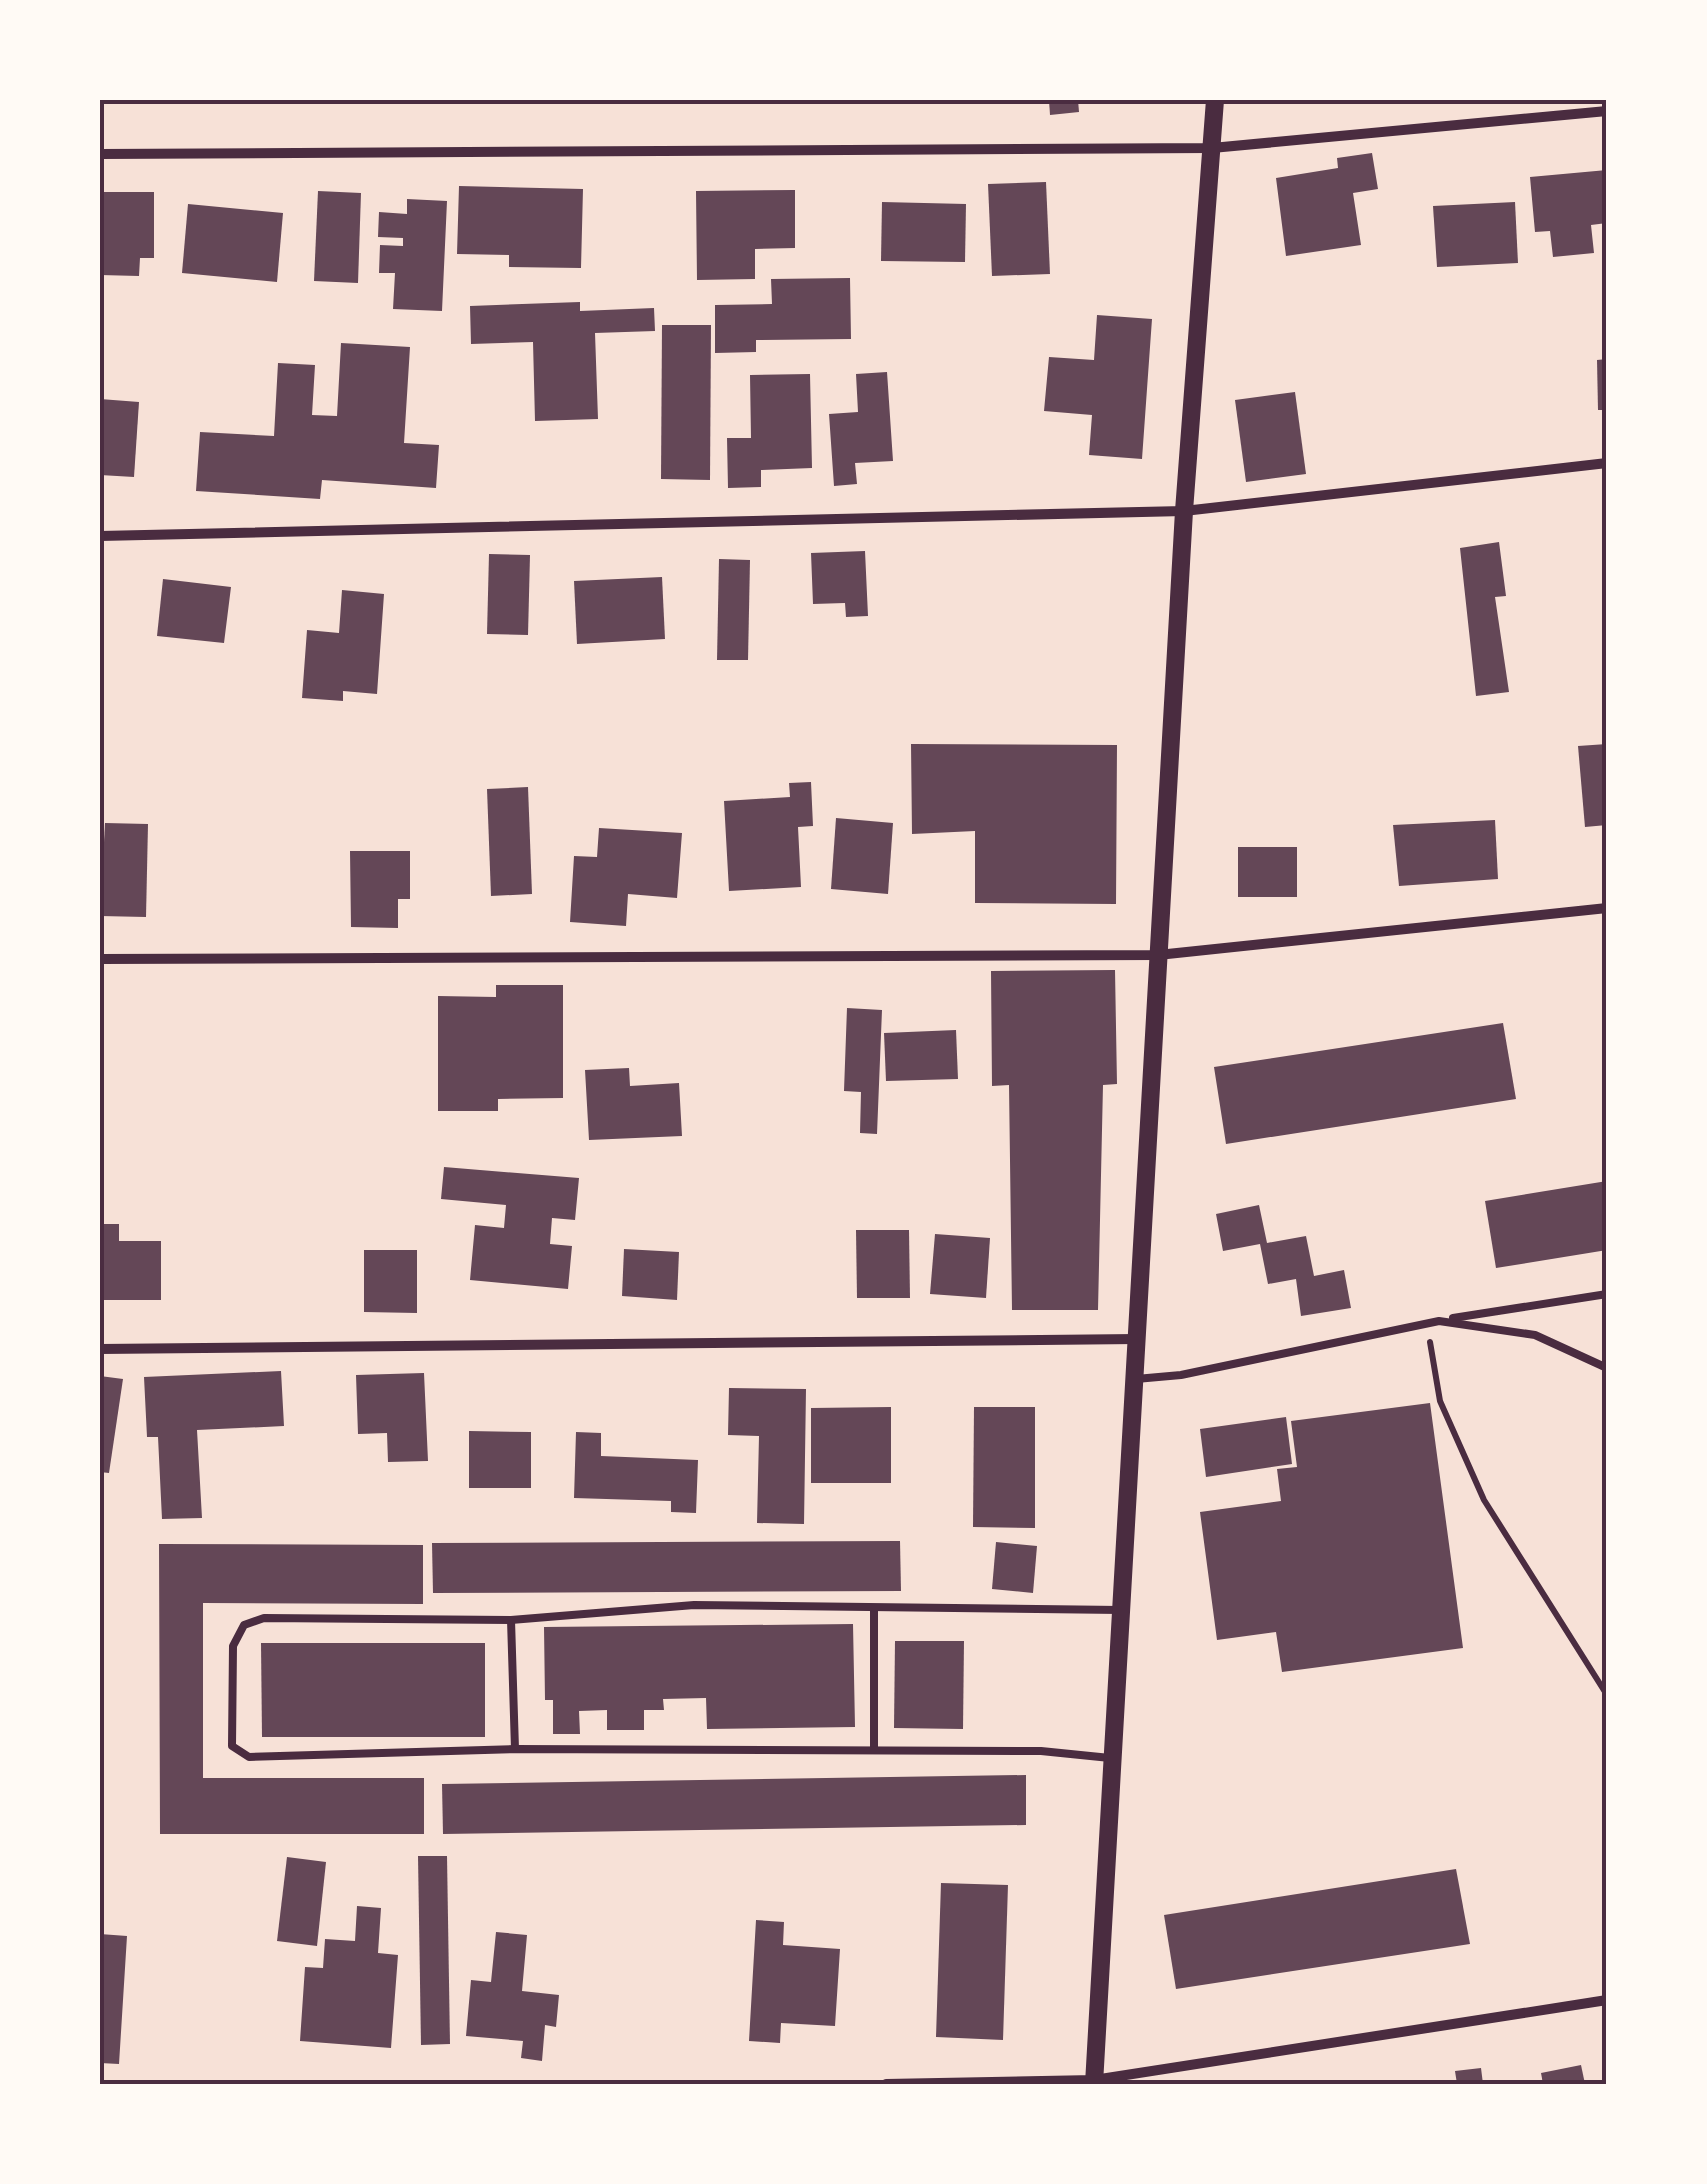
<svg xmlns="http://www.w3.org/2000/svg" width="1707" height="2184" viewBox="0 0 1707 2184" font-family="Mulish,sans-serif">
	<rect width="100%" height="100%" fill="#f7e1d7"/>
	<g fill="#644757">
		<polygon points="1049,100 1078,100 1079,112 1050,115"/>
		<polygon points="1372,153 1378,189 1353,193 1361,245 1286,256 1276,178 1338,168 1337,158"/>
		<polygon points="1607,170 1607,223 1591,225 1594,253 1553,257 1550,231 1535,232 1530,177"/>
		<polygon points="1046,182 1050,274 992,276 988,184"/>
		<polygon points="459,186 583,189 581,268 509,267 509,255 457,254"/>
		<polygon points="795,190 795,248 755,249 755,279 697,280 696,191"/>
		<polygon points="318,191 361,193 358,283 314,281"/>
		<polygon points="100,192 154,192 154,258 140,258 139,276 100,275"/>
		<polygon points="407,199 447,201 442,311 393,309 395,273 379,273 380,245 403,246 403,238 378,237 379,212 407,214"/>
		<polygon points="882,202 966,204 965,262 881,261"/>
		<polygon points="1515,202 1518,263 1437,267 1433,206"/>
		<polygon points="188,204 283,213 277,282 182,273"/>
		<polygon points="850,278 851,339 756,340 756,352 715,353 715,305 772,304 771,279"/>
		<polygon points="580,302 580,311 654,308 655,331 595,333 598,419 535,421 533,342 471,344 470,306"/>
		<polygon points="1097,315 1152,319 1142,459 1089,455 1092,415 1044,411 1049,357 1094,360"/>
		<polygon points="662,325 711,325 710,480 661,479"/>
		<polygon points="341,343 410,347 404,443 439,445 436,488 322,480 320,499 196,491 200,432 274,436 278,363 315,365 312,415 337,416"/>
		<polygon points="1607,359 1607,410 1598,410 1597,360"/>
		<polygon points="887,372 893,461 855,463 857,484 834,486 829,414 858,412 856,374"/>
		<polygon points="810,374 812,468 761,470 761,487 728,488 727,438 751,438 750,375"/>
		<polygon points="1295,392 1306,474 1246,482 1235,400"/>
		<polygon points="100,399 139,402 134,477 100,475"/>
		<polygon points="1499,542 1506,596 1495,597 1509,692 1476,696 1460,548"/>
		<polygon points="865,551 868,616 846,617 845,603 813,604 811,553"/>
		<polygon points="489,554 530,555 528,635 487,634"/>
		<polygon points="719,559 750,560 748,660 717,660"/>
		<polygon points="662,577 665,639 577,644 574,581"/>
		<polygon points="163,579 231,587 224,643 157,636"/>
		<polygon points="342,590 384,594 377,694 343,691 343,701 302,698 307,630 339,633"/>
		<polygon points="911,744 1117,745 1116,904 975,903 975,831 912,834"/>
		<polygon points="1607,744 1607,825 1585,827 1578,746"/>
		<polygon points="811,782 813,826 798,827 801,887 729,891 724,801 790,797 789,783"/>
		<polygon points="528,787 532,894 491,896 487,789"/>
		<polygon points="836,818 893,823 888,894 831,889"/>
		<polygon points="1495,820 1498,879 1399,886 1393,825"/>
		<polygon points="105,823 148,824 146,917 100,916"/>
		<polygon points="599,828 682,833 677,898 628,894 626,926 570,922 574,856 597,857"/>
		<rect x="1238" y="847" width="59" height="50"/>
		<polygon points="350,851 410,851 410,899 398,899 398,928 351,927"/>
		<polygon points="1115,970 1117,1084 1103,1085 1098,1310 1012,1310 1009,1085 992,1086 991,971"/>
		<polygon points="496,985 563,985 563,1098 498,1099 498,1111 438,1111 438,996 496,997"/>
		<polygon points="847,1008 882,1010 877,1134 860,1133 861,1092 844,1091"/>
		<polygon points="1503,1023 1516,1099 1226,1144 1214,1067"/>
		<polygon points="956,1030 958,1079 886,1081 884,1033"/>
		<polygon points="629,1068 630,1086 679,1083 682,1136 589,1140 585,1070"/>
		<polygon points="444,1167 579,1178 575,1220 552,1218 550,1244 572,1246 568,1289 470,1280 475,1225 504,1228 506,1205 441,1199"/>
		<polygon points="1607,1181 1607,1250 1496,1268 1485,1201"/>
		<polygon points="1259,1205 1267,1243 1306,1236 1314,1276 1344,1270 1351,1308 1301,1316 1296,1279 1268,1284 1260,1244 1223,1251 1216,1214"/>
		<polygon points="100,1224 119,1224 119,1241 161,1241 161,1300 100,1300"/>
		<polygon points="856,1230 909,1230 910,1298 857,1298"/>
		<polygon points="935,1234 990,1238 986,1298 930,1294"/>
		<polygon points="624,1249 679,1252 677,1300 622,1296"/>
		<polygon points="364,1250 417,1250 417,1313 364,1312"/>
		<polygon points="281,1371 284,1426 197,1430 202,1518 162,1519 158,1437 147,1437 144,1377"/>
		<polygon points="424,1373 428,1461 388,1462 387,1433 358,1434 356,1375"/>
		<polygon points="100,1376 123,1379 109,1473 100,1472"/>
		<polygon points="729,1388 806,1389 804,1524 757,1523 759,1436 728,1435"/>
		<polygon points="1430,1403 1463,1648 1282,1672 1276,1632 1217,1640 1200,1512 1281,1501 1277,1469 1297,1467 1291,1421"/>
		<polygon points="891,1407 891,1483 811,1483 811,1408"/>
		<polygon points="974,1407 1035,1407 1035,1528 973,1527"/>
		<polygon points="1286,1417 1292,1464 1206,1477 1200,1429"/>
		<polygon points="469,1431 531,1432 531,1488 469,1488"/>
		<polygon points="576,1432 601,1433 601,1456 698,1460 696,1513 671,1512 671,1501 574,1498"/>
		<polygon points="900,1541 901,1591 433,1593 432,1543"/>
		<polygon points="996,1542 1037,1546 1033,1593 992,1589"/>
		<polygon points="159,1544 423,1545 423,1604 203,1603 203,1778 424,1778 424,1834 160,1834"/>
		<polygon points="853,1624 855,1727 707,1729 706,1698 663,1699 664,1710 644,1710 644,1730 607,1730 607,1710 579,1711 580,1734 553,1734 553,1700 545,1700 544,1627"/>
		<polygon points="895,1641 964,1641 963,1729 894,1728"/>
		<polygon points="261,1643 485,1643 485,1737 262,1737"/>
		<polygon points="1026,1775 1026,1825 443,1834 442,1784"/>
		<polygon points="418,1856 447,1856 450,2044 421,2045"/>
		<polygon points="287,1857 326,1862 317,1946 277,1941"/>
		<polygon points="1456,1869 1470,1944 1176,1989 1164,1915"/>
		<polygon points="941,1883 1008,1885 1003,2040 936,2037"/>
		<polygon points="357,1906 381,1908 378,1953 398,1955 391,2048 300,2041 305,1967 323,1968 325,1939 355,1941"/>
		<polygon points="756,1920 784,1922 783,1945 840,1949 835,2026 781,2023 780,2043 749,2041"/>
		<polygon points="496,1932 527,1935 522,1991 559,1995 556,2027 545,2025 542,2061 521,2058 523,2041 466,2036 471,1980 491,1982"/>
		<polygon points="100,1934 127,1936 119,2064 100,2063"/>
		<polygon points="1581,2065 1585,2084 1543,2084 1541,2073"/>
		<polygon points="1481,2068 1483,2084 1457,2084 1455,2071"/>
	</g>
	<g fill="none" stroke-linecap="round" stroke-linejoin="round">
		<polyline stroke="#4a2c40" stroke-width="6" points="1430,1342 1440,1401 1484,1500 1607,1695"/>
		<g stroke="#4a2c40" stroke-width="8">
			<polyline points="1453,1318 1607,1294"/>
			<polyline points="1136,1379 1181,1375 1439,1321 1535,1335 1607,1368"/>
			<polyline points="511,1620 515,1749"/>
			<polyline points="874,1749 874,1608"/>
			<polyline points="1110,1758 1041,1751 515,1749 249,1757 232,1746 233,1646 244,1625 264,1618 511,1620 694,1605 1120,1610"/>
		</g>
		<g stroke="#4a2c40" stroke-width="10">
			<polyline points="100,154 1212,148 1607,111"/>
			<polyline points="100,536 1184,511 1607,463"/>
			<polyline points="100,959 1158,955 1607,908"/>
			<polyline points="100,1349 1137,1339"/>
			<polyline points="886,2084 1094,2080 1607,2000"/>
		</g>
		<polyline stroke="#4a2c40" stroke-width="18" points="1094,2084 1184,511 1215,100"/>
	</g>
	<rect width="1707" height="2184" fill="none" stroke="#fffaf5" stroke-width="205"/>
	<rect x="102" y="102" width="1502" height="1980" fill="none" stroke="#4a2c40" stroke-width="4"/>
</svg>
